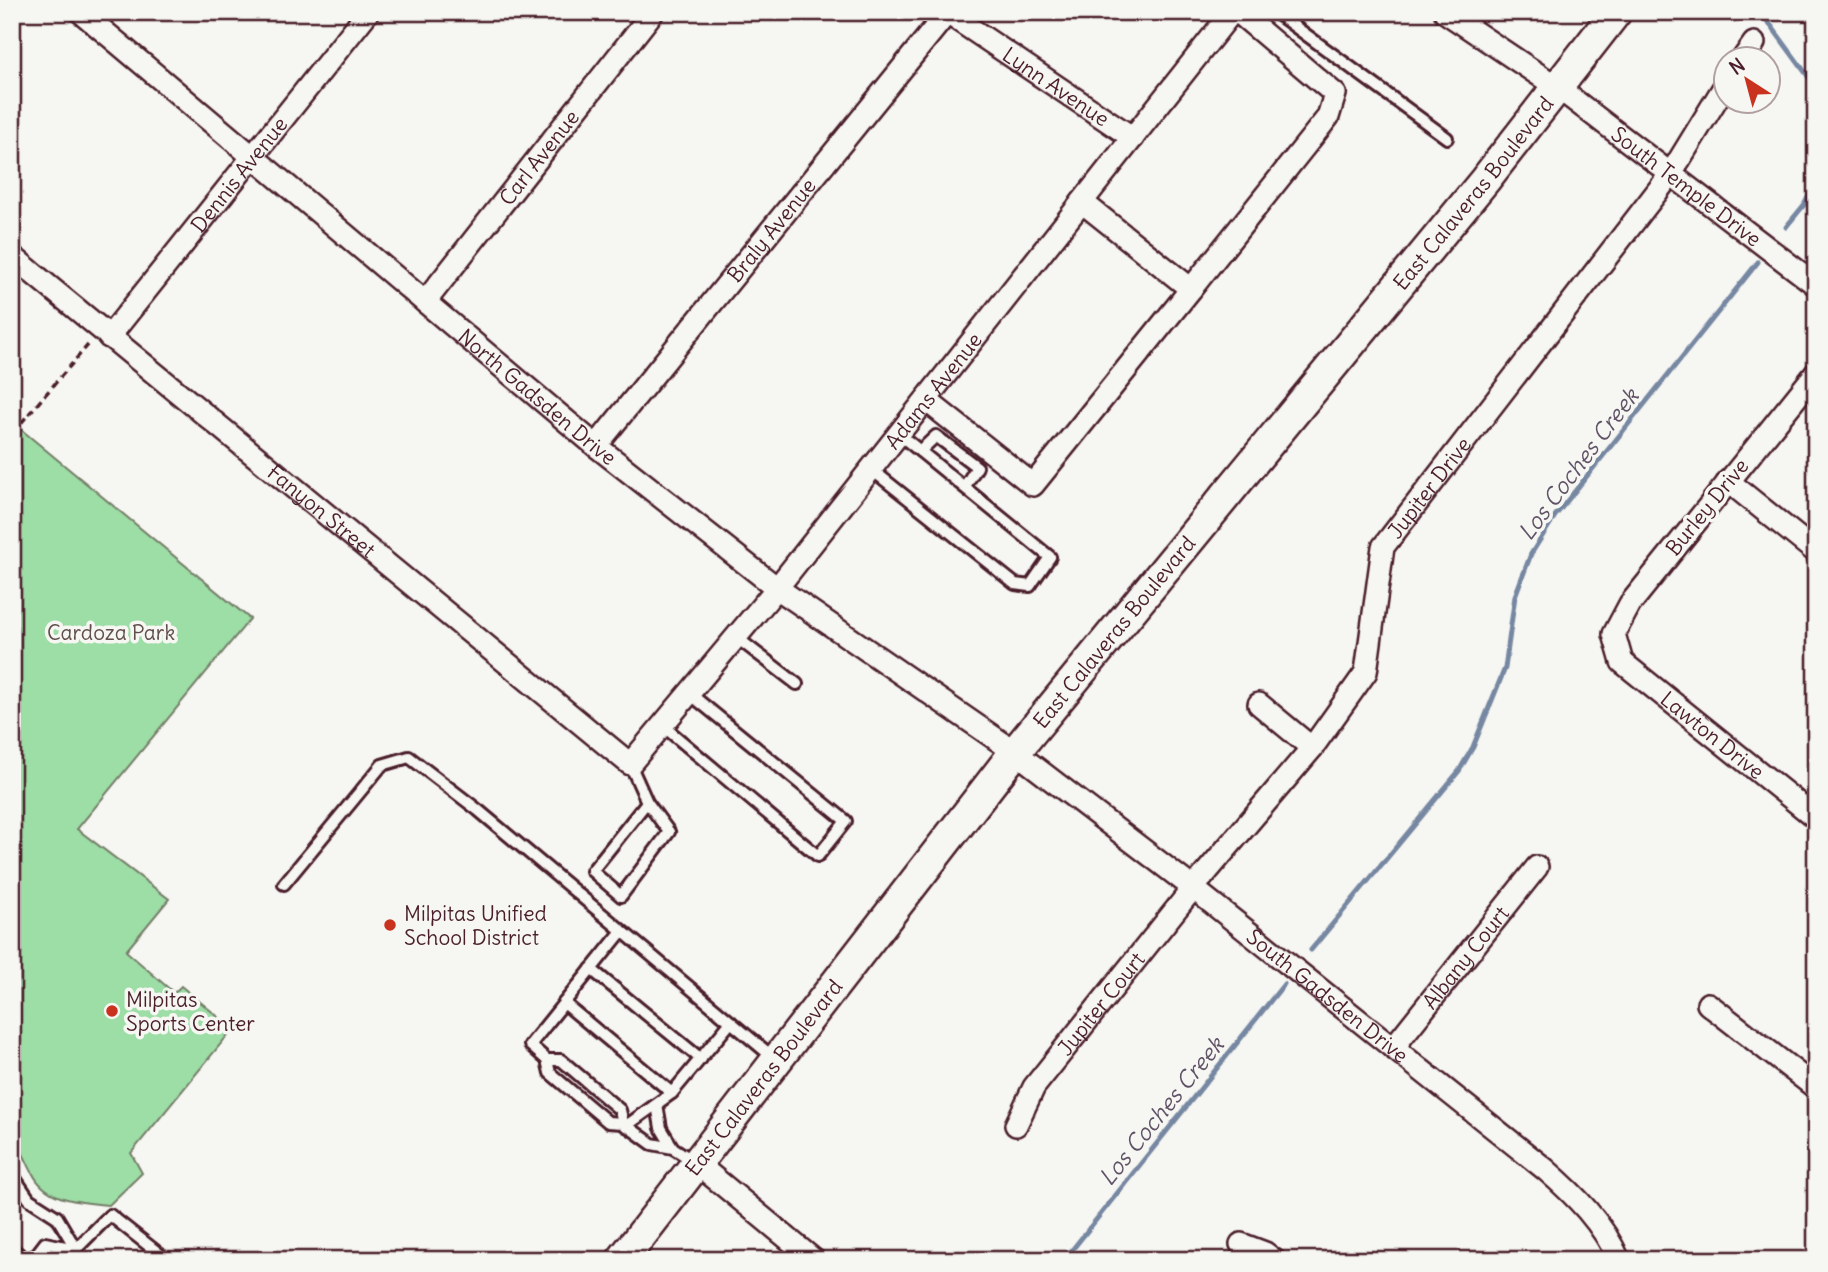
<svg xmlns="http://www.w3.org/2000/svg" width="1828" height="1272" viewBox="0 0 1828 1272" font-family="Delius,sans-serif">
	<rect width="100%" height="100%" fill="#f6f6f2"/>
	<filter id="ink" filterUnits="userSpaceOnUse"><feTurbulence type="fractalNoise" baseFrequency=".0143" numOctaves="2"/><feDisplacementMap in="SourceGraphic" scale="14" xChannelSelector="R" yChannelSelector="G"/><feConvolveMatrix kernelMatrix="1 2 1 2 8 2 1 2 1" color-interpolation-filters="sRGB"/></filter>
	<g filter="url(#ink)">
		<path fill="#9ddda6" stroke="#747e68" stroke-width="2" d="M12,422L250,619L77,829L169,899L126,951L174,993L181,986L233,1029L131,1153L142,1173L109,1205C80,1202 46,1202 32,1172C26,1161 22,1148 12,1140Z"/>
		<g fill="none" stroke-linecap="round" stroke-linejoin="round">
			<g stroke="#7687a2" stroke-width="5">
				<polyline points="1761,12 1816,87"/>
				<polyline points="1786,227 1804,205 1816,183"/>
				<polyline points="1311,950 1459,771 1473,747 1505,668 1515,596 1531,554 1555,516 1758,262"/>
				<polyline points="1064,1260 1284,984"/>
			</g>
			<defs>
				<g id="lane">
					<polyline points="1275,12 1447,138"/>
					<polyline points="920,451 936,436 977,467 965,486"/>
					<polyline points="871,469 1015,584 1030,586 1050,557 899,434"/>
					<polyline points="736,637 797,684"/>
					<polyline points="662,725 818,856 846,821 689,693"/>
					<polyline points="630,764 647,802 669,832 621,896 592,871 647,802"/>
					<polyline points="284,884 382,765 409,757 478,810 775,1059"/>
					<polyline points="622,931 530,1045 547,1060 550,1073 608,1122 623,1123 652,1144 673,1148 695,1162"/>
					<polyline points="591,969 701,1059"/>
					<polyline points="564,1003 672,1093 731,1022"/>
					<polyline points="547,1060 561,1060 620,1110 623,1123"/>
					<polyline points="657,1105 661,1128 673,1148"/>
					<polyline points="626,1126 672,1093"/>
					<polyline points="12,1174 29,1199 57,1217 76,1249"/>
					<polyline points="12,1248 26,1260"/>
					<polyline points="76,1249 110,1215 167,1260"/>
					<polyline points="32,1260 45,1243 76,1249"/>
				</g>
				<g id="street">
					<path id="s1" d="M81,12L596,446L777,588L1015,752L1193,888L1545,1169C1575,1195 1603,1223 1619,1260"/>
					<path id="s2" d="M946,12L1133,138"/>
					<path id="s3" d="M1445,12L1557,87L1816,285"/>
					<polyline points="1742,60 1754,43"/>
					<path id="s4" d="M12,256L630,764L777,588L1232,12"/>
					<polyline points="1191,289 1328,117 1335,94 1238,12"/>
					<path id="s5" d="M425,302L653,12"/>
					<path id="s6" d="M109,337L368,12"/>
					<path id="s7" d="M1816,373L1630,604L1614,634L1622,662L1816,818"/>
					<polyline points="926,400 1033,485 1191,289 1082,202"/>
					<path id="s8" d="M596,446L947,13"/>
					<polyline points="1728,481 1816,552"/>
					<polyline points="1259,704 1312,748"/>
					<polyline points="1708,1004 1816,1088"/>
					<path id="s9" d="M1393,1048L1537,867"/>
					<path id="s10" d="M1016,1125L1034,1087L1193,888L1312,748L1366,672L1383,547L1670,175L1727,82"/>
					<polyline points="695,1162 814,1260"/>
					<polyline points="1241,1244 1265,1253 1274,1260"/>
				</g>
				<g id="secondary">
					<path id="s11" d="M622,1260L1015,752L1485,180L1616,12"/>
				</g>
			</defs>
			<use href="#lane" stroke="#4a1f2b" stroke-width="16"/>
			<use href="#street" stroke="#4a1f2b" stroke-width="26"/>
			<use href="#secondary" stroke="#4a1f2b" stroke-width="35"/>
			<polyline stroke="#4a1f2b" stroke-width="3.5" stroke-dasharray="7 5" stroke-linecap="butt" points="12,428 16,429 88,345"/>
			<use href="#lane" stroke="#f6f6f2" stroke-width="10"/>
			<use href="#street" stroke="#f6f6f2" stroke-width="21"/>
			<use href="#secondary" stroke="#f6f6f2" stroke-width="30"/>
		</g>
	</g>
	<g fill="#c8321e" stroke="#f6f6f2" stroke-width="2.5">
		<circle cx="390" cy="925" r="7"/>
		<circle cx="112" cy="1011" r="7"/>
	</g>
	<g text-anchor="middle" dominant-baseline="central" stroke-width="7" stroke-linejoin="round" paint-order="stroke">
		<g font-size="21" fill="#4a1f2b" stroke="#f6f6f2">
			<text stroke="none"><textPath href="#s2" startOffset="133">Lynn Avenue</textPath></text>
			<text stroke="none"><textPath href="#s5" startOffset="184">Carl Avenue</textPath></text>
			<text stroke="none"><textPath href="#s6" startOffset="208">Dennis Avenue</textPath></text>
			<text stroke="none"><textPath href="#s3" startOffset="298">South Temple Drive</textPath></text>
			<text stroke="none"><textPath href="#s11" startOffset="1365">East Calaveras Boulevard</textPath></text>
			<text stroke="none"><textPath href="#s8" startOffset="278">Braly Avenue</textPath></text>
			<text stroke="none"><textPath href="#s4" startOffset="1281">Adams Avenue</textPath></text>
			<text stroke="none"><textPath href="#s1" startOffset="597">North Gadsden Drive</textPath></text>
			<text stroke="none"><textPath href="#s10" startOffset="775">Jupiter Drive</textPath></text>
			<text transform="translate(1707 507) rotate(-51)">Burley Drive</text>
			<text stroke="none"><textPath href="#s4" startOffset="401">Fanyon Street</textPath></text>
			<text stroke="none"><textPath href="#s11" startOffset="798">East Calaveras Boulevard</textPath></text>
			<text stroke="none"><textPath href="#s7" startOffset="476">Lawton Drive</textPath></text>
			<text stroke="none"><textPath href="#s9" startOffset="116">Albany Court</textPath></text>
			<text stroke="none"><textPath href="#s1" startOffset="1589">South Gadsden Drive</textPath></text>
			<text stroke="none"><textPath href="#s10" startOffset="149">Jupiter Court</textPath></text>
			<text stroke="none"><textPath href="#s11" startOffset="231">East Calaveras Boulevard</textPath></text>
		</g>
		<g font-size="21" fill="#5f4e4a" stroke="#f6f6f2">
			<text x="111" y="632">Cardoza Park</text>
		</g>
		<g font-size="21" fill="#4a1f2b" stroke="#f6f6f2" text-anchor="start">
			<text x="404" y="913">Milpitas Unified<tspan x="404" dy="24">School District</tspan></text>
			<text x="126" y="999">Milpitas<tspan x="126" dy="24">Sports Center</tspan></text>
		</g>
		<g font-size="23" font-style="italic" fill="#605367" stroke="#f6f6f2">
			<text transform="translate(1578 464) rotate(-53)">Los Coches Creek</text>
			<text transform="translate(1161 1111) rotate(-51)">Los Coches Creek</text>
		</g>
	</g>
	<rect width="1828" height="1272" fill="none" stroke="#f6f6f2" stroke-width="42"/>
	<rect x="21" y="21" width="1786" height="1230" fill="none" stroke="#4a1f2b" stroke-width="2.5" filter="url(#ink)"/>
	<g transform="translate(1747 80) rotate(324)"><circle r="33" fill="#f6f6f2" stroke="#b1a0a2" stroke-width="2"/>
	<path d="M0-5L12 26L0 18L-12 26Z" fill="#c8321e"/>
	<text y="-10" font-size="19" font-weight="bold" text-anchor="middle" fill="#4a1f2b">N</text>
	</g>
</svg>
